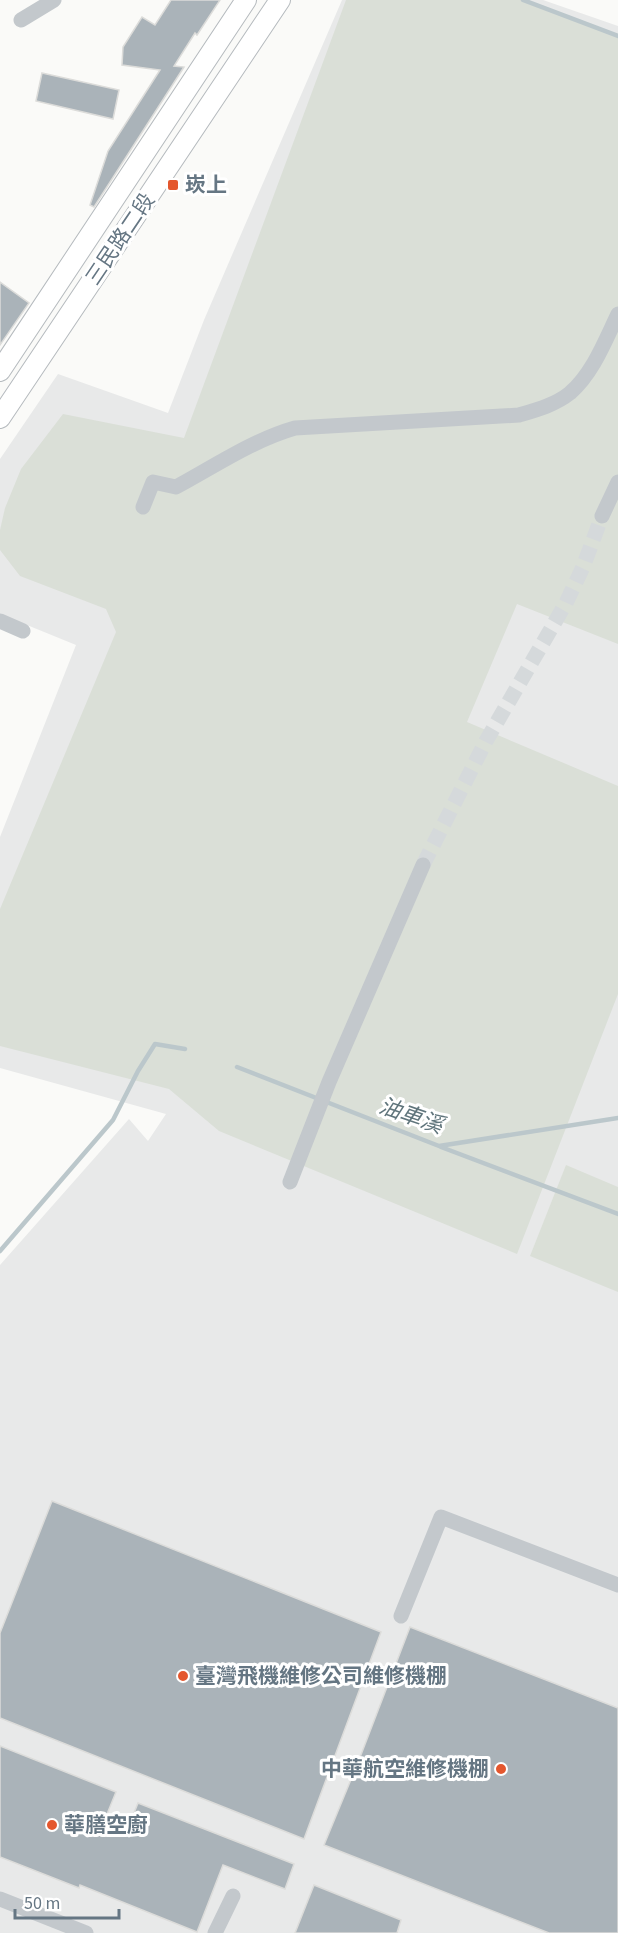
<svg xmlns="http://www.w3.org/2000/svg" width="618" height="1933" viewBox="0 0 618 1933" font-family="'Source Sans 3','Noto Sans TC',sans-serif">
	<rect width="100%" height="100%" fill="#fafaf8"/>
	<polygon fill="#e8e9e9" points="342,0 543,0 618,26 618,1933 0,1933 0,1265 129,1119 148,1141 166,1114 0,1068 0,837 76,645 0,614 0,459 58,374 168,413 204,320"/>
	<g fill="#dadfd7">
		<polygon points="346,0 525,0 618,36 618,644 517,604 467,722 618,786 618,994 517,1254 219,1131 169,1089 0,1046 0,909 116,632 106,609 20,576 0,550 0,530 5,508 21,469 63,414 184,438"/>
		<polygon points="566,1165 618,1187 618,1292 530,1256"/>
	</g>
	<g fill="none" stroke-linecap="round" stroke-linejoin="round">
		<g stroke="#bbc7cb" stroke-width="4.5">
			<polyline points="523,0 618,36"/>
			<polyline points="237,1067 439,1146 618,1118"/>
			<polyline points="441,1147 618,1214"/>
			<polyline points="0,1251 113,1120 138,1071 155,1044 185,1049"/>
		</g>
	</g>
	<g fill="#aab3b9" stroke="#dcdcda" stroke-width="1.5">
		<polygon points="171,0 220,0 197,35 195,33 174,66 184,67 94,207 90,205 108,151 160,70 122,65 123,47 142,17 155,25"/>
		<polygon points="42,73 119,90 113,119 36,101"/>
		<polygon points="0,282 29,303 0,345"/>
		<polygon points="52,1501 381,1632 304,1839 0,1718 0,1633"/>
		<polygon points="410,1627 618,1708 618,1933 549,1933 324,1845 359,1760"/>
		<polygon points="0,1746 116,1792 105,1819 128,1828 138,1803 294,1864 285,1889 223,1865 197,1932 80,1885 79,1888 0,1857"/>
		<polygon points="314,1885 401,1920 397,1933 295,1933"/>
	</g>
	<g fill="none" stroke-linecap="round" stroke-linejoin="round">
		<polyline stroke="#d5d9db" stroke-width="15" stroke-dasharray="15 8" stroke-linecap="butt" points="423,865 486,741 566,603 583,567 602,516"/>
		<defs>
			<g id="major">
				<polyline points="0,371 246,0"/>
				<polyline points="0,418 280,0"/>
			</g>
		</defs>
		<use href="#major" stroke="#b5babe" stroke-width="22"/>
		<g stroke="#c3c8cc" stroke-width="15">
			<polyline points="21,20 54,0"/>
			<path d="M143,507L153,482L176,487C215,466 253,440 295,428L519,415C536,410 555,405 570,393C593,373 605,341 618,314"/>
			<polyline points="602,516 618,482"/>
			<polyline points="0,621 23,631"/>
			<polyline points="290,1182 329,1082 423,865"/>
			<polyline points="401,1616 441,1517 618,1585"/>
			<polyline points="0,1899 86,1933"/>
			<polyline points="215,1933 233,1896"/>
		</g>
		<use href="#major" stroke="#fff" stroke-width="20"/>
	</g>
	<g fill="#e4572e" stroke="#fff" stroke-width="2">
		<rect x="167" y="179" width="12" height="12" rx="3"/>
		<circle cx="183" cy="1676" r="6"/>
		<circle cx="501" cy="1769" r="6"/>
		<circle cx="52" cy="1825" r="6"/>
	</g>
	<g text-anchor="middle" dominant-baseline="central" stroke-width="6" stroke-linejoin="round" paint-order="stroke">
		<g font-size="21" font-weight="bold" fill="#657683" stroke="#fff" text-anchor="start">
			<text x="185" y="185">崁上</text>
			<text x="195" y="1676">臺灣飛機維修公司維修機棚</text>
			<text x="489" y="1769" text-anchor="end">中華航空維修機棚</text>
			<text x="64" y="1825">華膳空廚</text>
		</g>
		<g font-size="21" fill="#657683" stroke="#fff">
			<text transform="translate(120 239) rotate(-56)">三民路二段</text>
		</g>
		<g font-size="22" font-style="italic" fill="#60757c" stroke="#fff">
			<text transform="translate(411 1116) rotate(19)">油車溪</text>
		</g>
	</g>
	<path d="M15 1909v9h104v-9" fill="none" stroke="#657683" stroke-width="3"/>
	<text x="24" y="1909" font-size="18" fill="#657683" stroke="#ffffff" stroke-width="4.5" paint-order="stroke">50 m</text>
</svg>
